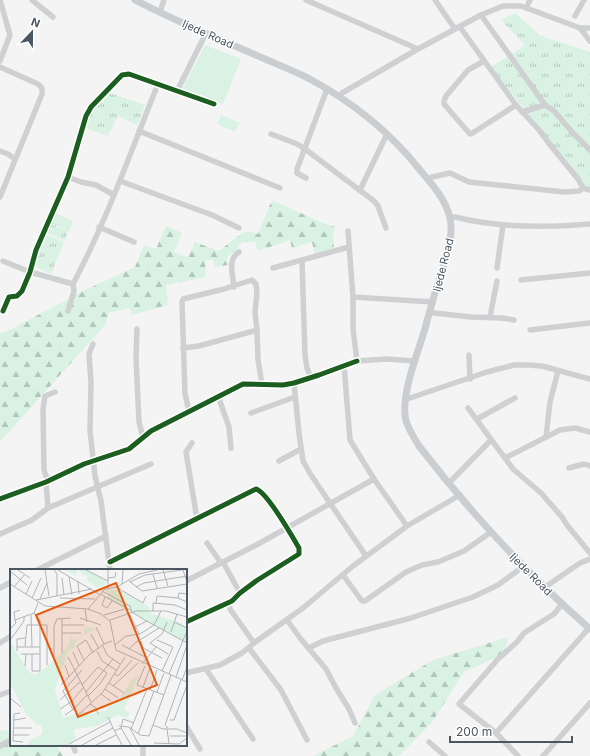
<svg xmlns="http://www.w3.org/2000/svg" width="590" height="756" viewBox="0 0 590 756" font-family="Inter,sans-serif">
	<defs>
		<pattern id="grass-tufts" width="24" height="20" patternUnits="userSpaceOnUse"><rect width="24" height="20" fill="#d9f2e3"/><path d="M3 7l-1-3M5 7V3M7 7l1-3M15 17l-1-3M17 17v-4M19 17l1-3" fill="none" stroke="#b2c7bb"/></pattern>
		<pattern id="forest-firs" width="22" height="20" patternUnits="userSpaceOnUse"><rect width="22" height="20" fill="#d9f2e3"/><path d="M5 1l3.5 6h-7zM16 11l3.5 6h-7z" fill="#b2c7bb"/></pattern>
	</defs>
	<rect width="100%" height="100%" fill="#f4f4f4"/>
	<g fill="url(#grass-tufts)">
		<polygon points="515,13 541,36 590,52 590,193 491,67 525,45 501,20"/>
		<polygon points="107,92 145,105 137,125 118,116 108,136 85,128 94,105"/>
		<polygon points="55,213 73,221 69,231 51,223"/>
		<polygon points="51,224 68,231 65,241 47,233"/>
		<polygon points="46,235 64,242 51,274 34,266"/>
	</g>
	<g fill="url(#forest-firs)">
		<polygon points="272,200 318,221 335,227 333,233 334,248 315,255 312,242 292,248 290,240 258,251 255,242 245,242 238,244 239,249 227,257 228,265 215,267 213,259 205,261 206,277 166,285 168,305 132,315 130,308 109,313 105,325 0,442 0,333 12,329 77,294 135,267 144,245 156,249 166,226 182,233 174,252 188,257 195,242 219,251 241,234 248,231 258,234"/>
		<polygon points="508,637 504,654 464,672 433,721 399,756 313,756 353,736 375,695 433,660"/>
		<polygon points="0,730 11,731 11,745 56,745 63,756 0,756"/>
	</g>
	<g fill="#d9f2e3">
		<polygon points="205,45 241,59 223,104 182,89"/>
		<polygon points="221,115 240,123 235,132 217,124"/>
	</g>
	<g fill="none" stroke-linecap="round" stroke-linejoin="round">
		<g stroke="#ced0d2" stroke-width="5.5">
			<polyline points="0,0 10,35 0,61"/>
			<polyline points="32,0 53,17"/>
			<polyline points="306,0 418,49"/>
			<polyline points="435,0 455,29"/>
			<polyline points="526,8 530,0"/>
			<polyline points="161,9 164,0"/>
			<polyline points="481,15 545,105 554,111 573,133 590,150"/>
			<polyline points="575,16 584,0"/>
			<polyline points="460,27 516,105 539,130 551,146 578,179 583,188 590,190"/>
			<polyline points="580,28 590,41"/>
			<polyline points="484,61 468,70 446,96 444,101 444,104 469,133 471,134 516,105"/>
			<polyline points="0,67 38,84 42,88 42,94 0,197"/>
			<polyline points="177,91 206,33"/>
			<polyline points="342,93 418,49 481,15 503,6 521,6 580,28 590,28"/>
			<polyline points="522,112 545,105"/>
			<polyline points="139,131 280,188"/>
			<polyline points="271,134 297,144 305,149 374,201 378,206 386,228"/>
			<polyline points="0,151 8,154 15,159"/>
			<polyline points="68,177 81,182 96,185 114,195"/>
			<polyline points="432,177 450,173 469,182 564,192 579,191 583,188"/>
			<polyline points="306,178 297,173 297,169 327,89"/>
			<polyline points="120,181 212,215 239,228"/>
			<polyline points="360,190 387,134"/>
			<path d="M455,217C499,228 544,228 590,224"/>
			<polyline points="99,227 134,242"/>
			<polyline points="348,231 353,297 353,329 357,361 386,359 415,361"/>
			<polyline points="3,261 30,272 73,284"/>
			<polyline points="302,261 305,355 307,368 311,378"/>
			<polyline points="273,268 349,247"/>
			<polyline points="497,268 503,225"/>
			<polyline points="521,280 590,273"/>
			<path d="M234,287C233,275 227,259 239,252"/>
			<polyline points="353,297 433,302"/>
			<polyline points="3,311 9,297 17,296 22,291 30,272 36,250 68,177 86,116 91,107 122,75 129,74 214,104"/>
			<path d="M68,311L74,291L73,284C107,220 131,151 158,84"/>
			<polyline points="434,313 471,317 502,318 514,320"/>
			<polyline points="490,317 497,281"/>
			<polyline points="137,329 136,358 139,422 143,438"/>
			<polyline points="530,330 590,323"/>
			<polyline points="93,344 89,354 91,382 90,431 95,476 101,501 110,570"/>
			<polyline points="183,348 199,346 257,330"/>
			<polyline points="469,355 470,379"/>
			<polyline points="344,365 350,440 374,479 407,526"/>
			<polyline points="294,383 299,433 303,461 311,475 366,556"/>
			<polyline points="218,396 229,427 231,448"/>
			<polyline points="410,398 487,372 514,365 528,365 542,366 590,379"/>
			<polyline points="468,408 513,469 541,493 562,517 567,525 590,553"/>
			<polyline points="189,411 185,394 182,302 183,299 224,289 252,280 256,284 257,293 255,312 257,330 258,360 262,384"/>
			<polyline points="251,413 295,397"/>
			<polyline points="477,419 515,398"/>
			<polyline points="546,437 550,402 558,371"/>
			<polyline points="192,443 186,452 197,519"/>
			<polyline points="505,458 560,430 575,428 590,432"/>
			<polyline points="279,461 301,449"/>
			<polyline points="569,468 584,464 590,466"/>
			<polyline points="50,480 46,476 44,470 43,409 45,396 55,392"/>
			<polyline points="452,480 491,440"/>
			<polyline points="46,482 48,508"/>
			<polyline points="0,499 46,482 84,464 129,449 151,431 243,384 283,385 294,383 319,375 357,361"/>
			<polyline points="0,534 32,520 48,508 151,464"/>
			<polyline points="207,543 221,563"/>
			<path d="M110,562L256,489C267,492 292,536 299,548V554L256,581L240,593L232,601L186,622"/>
			<polyline points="223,562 240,593"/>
			<polyline points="37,570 106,536"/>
			<polyline points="343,575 362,601 365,601 406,572 422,565 438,562 464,551 491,532"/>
			<polyline points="186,581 260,543 374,479"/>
			<polyline points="548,585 580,563 590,559"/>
			<polyline points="0,588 11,582"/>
			<polyline points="229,603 230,609 254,643"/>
			<polyline points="287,620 300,638 326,669 336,688 349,709 355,723"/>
			<polyline points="0,643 11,636"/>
			<polyline points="249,648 281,690 307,740"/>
			<polyline points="309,648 323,641 411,618 473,597 498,585 524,566"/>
			<polyline points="206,669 253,739"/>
			<polyline points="186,673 220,665 242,653 254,643 303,608 353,566 391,538 407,526 460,495"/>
			<polyline points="0,695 11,691"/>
			<polyline points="186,726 200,749"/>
			<polyline points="496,733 589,628"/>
			<polyline points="429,742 445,756"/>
			<polyline points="73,745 75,751"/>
			<polyline points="142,745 143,748 143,756"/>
			<polyline points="0,746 11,740"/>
			<polyline points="518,756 496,733 459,704 498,659 517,642 524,633 554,614 562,604"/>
			<polyline points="543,756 590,703"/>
		</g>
		<path stroke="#caced1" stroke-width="7" d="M135,0C177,22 221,40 265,59C279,65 294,71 308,78C351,101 390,132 420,170C432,184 446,200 450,218C455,238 442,270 436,289C432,303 428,318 424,332C417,355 400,397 406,421C409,430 414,438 419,446C470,512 527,574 590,629"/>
		<defs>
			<g id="cycleway">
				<polyline points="3,311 9,297 17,296 22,291 30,272 36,250 68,177 86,116 91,107 122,75 129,74 214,104"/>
				<polyline points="0,499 46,482 84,464 129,449 151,431 243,384 283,385 294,383 319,375 357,361"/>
				<path d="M110,562L256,489C267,492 292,536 299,548V554L256,581L240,593L232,601L186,622"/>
			</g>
		</defs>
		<use href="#cycleway" stroke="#fff" stroke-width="8"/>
		<use href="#cycleway" stroke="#1b5e20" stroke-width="5"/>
	</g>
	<g text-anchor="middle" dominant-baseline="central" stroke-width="3" stroke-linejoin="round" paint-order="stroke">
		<g font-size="11" fill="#4a5661" stroke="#fff">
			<text transform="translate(208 34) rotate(24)">Ijede Road</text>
			<text transform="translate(443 265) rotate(-76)">Ijede Road</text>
			<text transform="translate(531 574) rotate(45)">Ijede Road</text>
		</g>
	</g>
	<g transform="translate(10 569)">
		<rect width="177" height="177" fill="#f4f4f4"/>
		<path d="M55,1H77L95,11L96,15L88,19L77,12L78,8L68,1L65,6ZM96,20L109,21L139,38V44L172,54L177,62V74L96,29L99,24L95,22Z" fill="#d9f2e3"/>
		<path d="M74,58L84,59L85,61L73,66L64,75L66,78L58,82L45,121L53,149L73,142L78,146L97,141L100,134L108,133L121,112L130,104L114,141L120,144L117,149L108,146L87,157L66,160L63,162L66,169L59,176H18L19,172L32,165V156L26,155L16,145L0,114V73L19,103L26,106L46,90L59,75L61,68L64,71L70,68L74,64Z" fill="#d9f2e3"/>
		<path fill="none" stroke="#b0b5b9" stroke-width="1" d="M8,1L20,9M35,1L39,27M44,1L47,5V27M48,1L89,25M76,1L98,12M153,1L158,17M173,1L177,13M0,2L17,16M143,5L147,19M59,8L62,26M52,9L54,26M98,9L105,8L106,3M68,12L69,25M119,12L132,22L177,15M120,13L135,6L172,1M0,15L35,37L78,40L91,45L100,52L106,81L177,113M112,15L113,1M4,18L15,5M106,18L133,34L136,27M126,18L134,14L177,7M98,19V1M92,22L120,37L122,43L133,50L177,74M16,25L22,12M90,25L122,42M95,28L92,36L97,39L102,32M22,29L31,9M50,29L85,30M168,29L169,24L177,25M30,30L37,14M26,31L82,20M146,34L147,27L168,29L177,33M75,40L77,53M78,40L95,20L107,18L129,5L147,1M143,42V34L165,36L177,41M119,44L129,65M21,46L22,78M94,46L115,40M52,49V84M70,49L91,56M5,51L4,43L10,41M100,51L126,42H156L177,48M157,53L152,65L140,74L158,85M164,53L177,59M52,56H74M86,58L94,75L102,72M125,58L137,52M0,60L6,54L5,51L24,44M161,63L167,45M52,64H71M81,65L89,80M1,70L14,52V48M147,71L163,78L152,102M131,72L133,79L152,89M105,76L116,67L130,65L144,56L151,42M112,76L137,89M15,77L17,56H37V96M93,77L97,86L110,95M7,78H30M119,80L125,74L149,59M7,82V70L15,69M87,82L92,92L106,101M63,83L69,97M11,85H30M22,85V102H30V51L24,44L28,34M44,88V57L47,50L61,49M58,88L81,133M74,91L67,77L76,71L83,84M132,95L146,78M55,96L59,108M15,97L16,85M135,97L127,116L154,126M104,105L108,107L122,91M159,105L177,62M166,108L177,76M172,111L177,98M99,114L114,124M51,116L80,85L94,75M72,116L88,98L97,104L90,115L78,127M103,117L128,94M133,118L140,99M95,120L108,129M140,121L147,101M76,123L103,90M147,123L154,104M91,125L101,132M0,129L11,138M50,131L70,113M80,135L86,139L88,145M50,140L61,133L73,119M63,141L53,122L72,101M10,144L4,145L3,172L13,173M55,146L65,139L77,126M67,147L93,123L115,88M98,148L103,159M4,151L16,149M160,151H164L177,116M143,156L153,160H167L177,164M109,157L119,158L130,166L139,167M4,159H22M111,159L121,176M120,159L129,176M158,159L155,156L171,111M121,160L137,120M157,160L159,174M104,162L111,159L113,150L124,154M128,165L144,122M3,166H19M139,167L161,106M160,167H177M144,174L169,175L177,169M59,175L100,153M72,176L103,159L112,176M86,176L106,166"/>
		<path fill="#e8590c" fill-opacity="0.15" stroke="#e8590c" stroke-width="2" d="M106,14L147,116L68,148L26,46Z"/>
		<rect width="177" height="177" fill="none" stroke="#4a5661" stroke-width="2"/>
	</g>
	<g transform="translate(32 32) rotate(22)" stroke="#ffffff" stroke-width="3" paint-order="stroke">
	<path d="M0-3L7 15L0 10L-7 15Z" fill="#4a5661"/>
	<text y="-6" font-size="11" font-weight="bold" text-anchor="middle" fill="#4a5661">N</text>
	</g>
	<path d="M450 736v6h122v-6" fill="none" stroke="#4a5661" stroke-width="2"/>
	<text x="456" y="736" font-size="12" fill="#4a5661" stroke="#ffffff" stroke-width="3" paint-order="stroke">200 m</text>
</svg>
